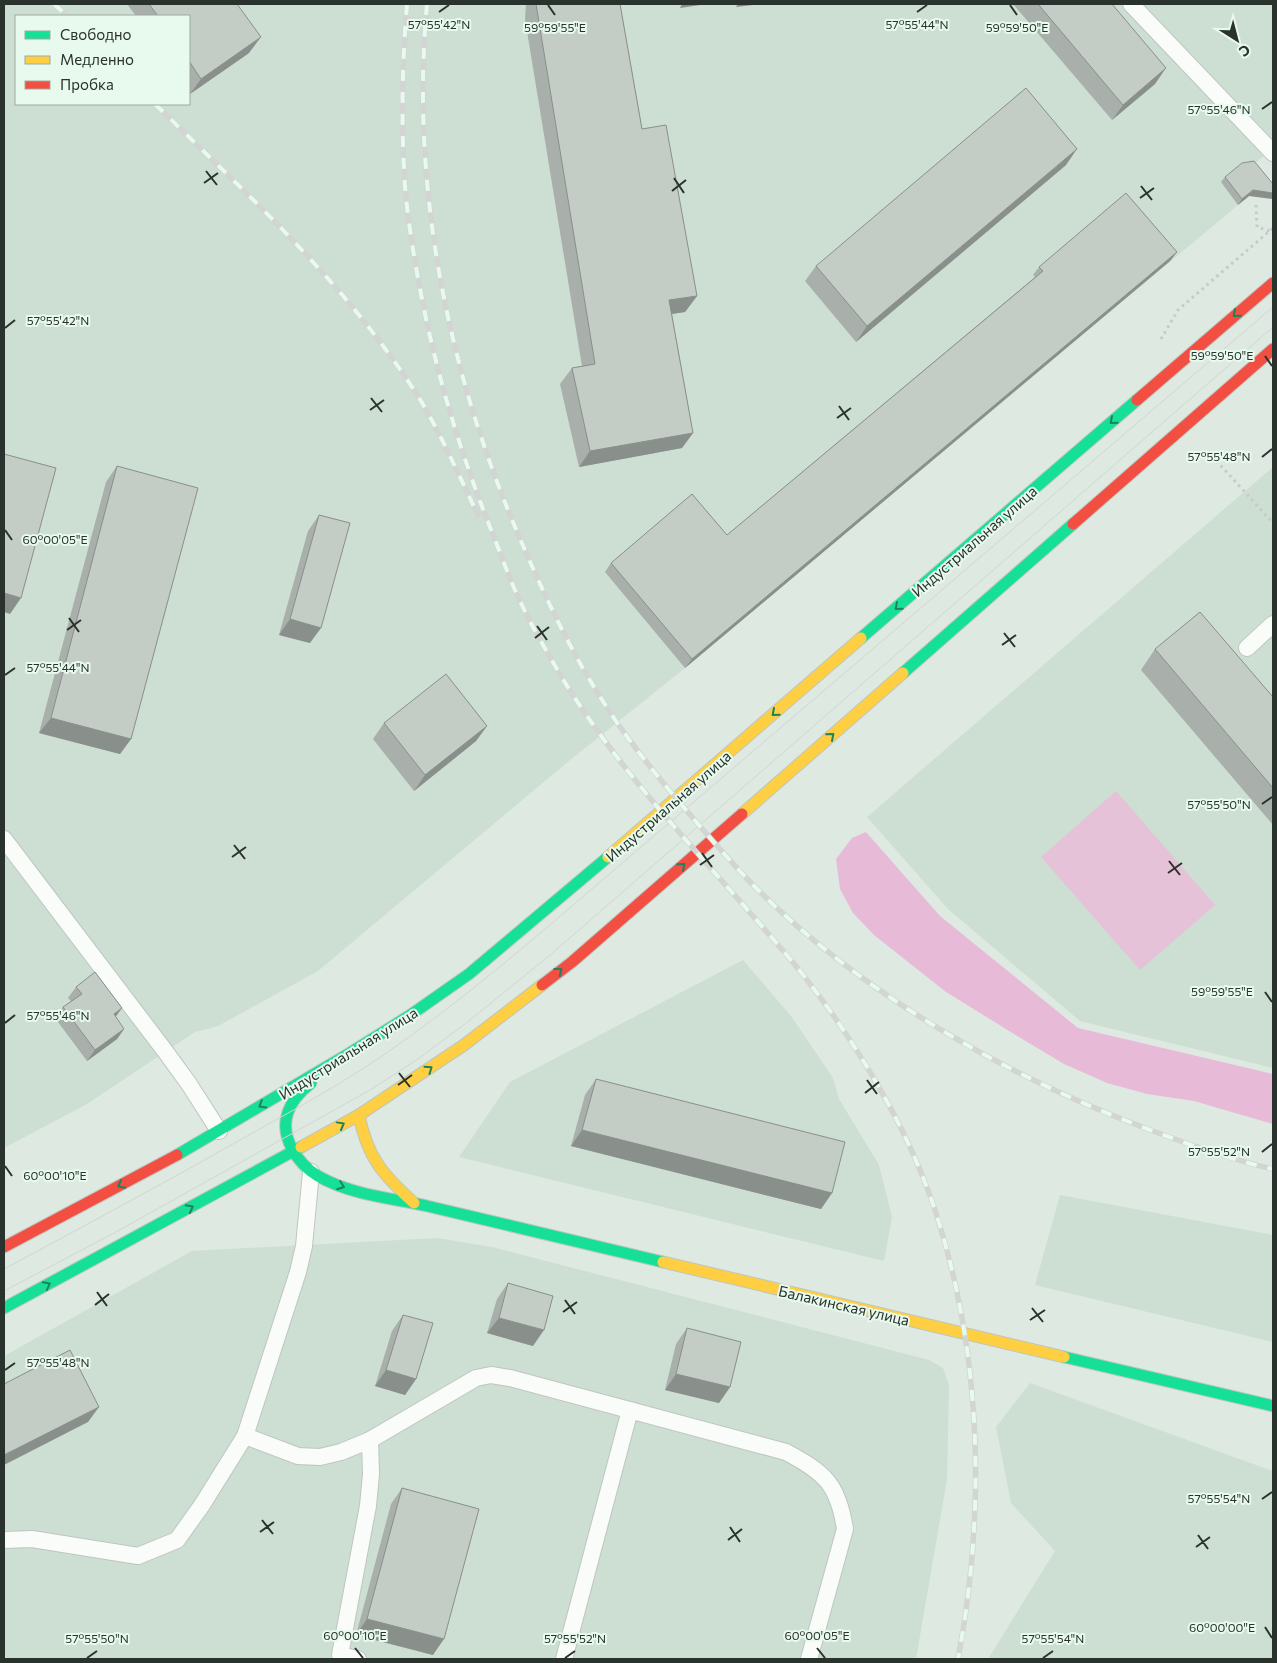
<svg xmlns="http://www.w3.org/2000/svg" width="1277" height="1663" viewBox="0 0 1277 1663" font-family="Commissioner,sans-serif">
	<rect width="100%" height="100%" fill="#dee9e1"/>
	<g fill="#ccdfd2" fill-rule="evenodd">
		<path d="M4,4H1273V148L1251,167L1262,197L1249,196L1238,205L685,668L564,765L318,971L218,1026L195,1032L87,1104L4,1148ZM16,16H189V104H16Z"/>
		<polygon points="1273,467 1273,1068 1080,1021 948,909 867,817"/>
		<polygon points="743,960 791,1016 833,1078 839,1099 879,1165 892,1217 884,1261 459,1157 510,1082"/>
		<polygon points="1060,1195 1273,1235 1273,1342 1035,1285"/>
		<polygon points="437,1238 492,1247 929,1360 943,1368 949,1385 947,1479 916,1659 4,1659 4,1356 192,1251"/>
		<polygon points="1030,1383 1273,1471 1273,1659 988,1659 1055,1551 1011,1503 996,1427"/>
	</g>
	<polygon fill="#e5c2d7" points="1116,791 1215,905 1140,970 1041,857"/>
	<polygon fill="#e7bbd7" points="866,832 940,916 1078,1028 1273,1074 1273,1124 1194,1101 1147,1094 1107,1083 1064,1064 1014,1034 946,992 874,935 853,913 840,889 836,859 852,838"/>
	<g fill="none" stroke-linecap="round" stroke-linejoin="round">
		<defs>
			<g id="lane">
				<polyline points="1131,4 1273,153"/>
				<polyline points="1247,648 1273,624"/>
				<polyline points="4,839 165,1051 189,1084 219,1131"/>
				<path d="M245,1436L298,1456L320,1457L341,1452L370,1440L476,1378L491,1375L510,1378L786,1452C825,1473 838,1484 845,1529L809,1659"/>
				<polyline points="4,1540 32,1539 138,1556 177,1540 202,1505 245,1436 298,1272 304,1246 311,1172"/>
				<polyline points="358,1659 340,1655 368,1506 371,1474 370,1440"/>
				<polyline points="564,1659 630,1410"/>
			</g>
			<g id="fast">
				<polyline points="861,638 1137,400"/>
				<polyline points="903,673 1073,524"/>
				<path d="M311,1083C301,1091 292,1100 288,1112C279,1137 298,1164 318,1176C351,1195 391,1198 427,1206C506,1225 585,1243 663,1262"/>
				<polyline points="177,1155 350,1053 409,1016 469,974 608,857"/>
				<polyline points="4,1308 301,1147"/>
				<polyline points="1064,1357 1273,1406"/>
			</g>
			<g id="slow">
				<polyline points="742,814 903,673"/>
				<polyline points="608,857 861,638"/>
				<path d="M359,1115C367,1157 383,1175 414,1203"/>
				<polyline points="301,1147 359,1115 464,1045 542,985"/>
				<polyline points="663,1262 1064,1357"/>
			</g>
			<g id="jam">
				<polyline points="1137,400 1273,283"/>
				<polyline points="1073,524 1273,349"/>
				<polyline points="542,985 572,962 742,814"/>
				<polyline points="4,1247 177,1155"/>
			</g>
		</defs>
		<use href="#lane" stroke="#bec6c0" stroke-width="18"/>
		<use href="#fast" stroke="#bec6c0" stroke-width="13"/>
		<use href="#slow" stroke="#bec6c0" stroke-width="13"/>
		<use href="#jam" stroke="#bec6c0" stroke-width="13"/>
		<g stroke="#c7cac8" stroke-width="3" stroke-dasharray="2.5 4" stroke-linecap="butt">
			<polyline points="1256,205 1257,227 1270,231"/>
			<polyline points="1161,339 1178,310 1273,228"/>
			<polyline points="1212,456 1273,523"/>
		</g>
		<use href="#lane" stroke="#fafcfa" stroke-width="16"/>
		<use href="#fast" stroke="#16e098" stroke-width="11"/>
		<use href="#slow" stroke="#ffcf43" stroke-width="11"/>
		<use href="#jam" stroke="#f24e42" stroke-width="11"/>
		<g stroke="#d2d5d3" stroke-width="1">
			<path d="M4,1269C86,1225 168,1181 249,1135C288,1113 327,1092 364,1068C425,1028 482,982 538,935L1273,307"/>
			<polyline points="4,1291 116,1232 370,1090 418,1059 465,1024 549,956 1273,327"/>
		</g>
		<defs>
			<g id="rail">
				<polyline points="54,4 67,16"/>
				<path d="M407,4C402,64 401,125 405,186C408,222 414,258 421,294C437,377 462,458 494,537C503,560 511,583 522,605C533,629 548,653 561,676C626,783 716,870 796,966C852,1035 907,1125 935,1210C982,1354 986,1511 958,1659"/>
				<path d="M427,4C410,188 448,373 521,541C545,597 571,652 604,703C626,738 653,771 680,803C704,831 728,859 753,885C863,995 1009,1078 1153,1131C1193,1146 1232,1160 1273,1169"/>
				<path d="M155,104C249,196 344,282 416,393C440,431 458,474 478,515"/>
			</g>
		</defs>
		<use href="#rail" stroke="#d2d5d3" stroke-width="5.5"/>
		<use href="#rail" stroke="#e7faed" stroke-width="4" stroke-dasharray="11" stroke-linecap="butt"/>
	</g>
	<g fill="#a9afaa">
		<polygon points="127,4 237,4 249,53 190,94 189,93 189,16 136,16"/>
		<polygon points="526,4 620,4 642,129 697,296 685,312 672,314 693,433 682,448 579,467 560,384 572,368 582,366 525,19"/>
		<polygon points="1013,4 1112,4 1155,84 1112,120"/>
		<polygon points="1066,165 856,342 805,281 816,266"/>
		<polygon points="1225,177 1249,196 1238,205 1221,182"/>
		<polygon points="1177,252 1170,261 685,668 605,572 611,563 727,535 1035,277 1033,275 1039,267"/>
		<polygon points="117,466 131,739 120,754 39,733 106,482"/>
		<polygon points="319,515 310,643 279,635 308,531"/>
		<polygon points="1155,649 1273,697 1273,825 1141,670"/>
		<polygon points="384,723 487,726 476,741 414,791 373,739"/>
		<polygon points="76,987 124,1029 117,1039 87,1061 55,1018 63,1007 71,1001 68,998"/>
		<polygon points="596,1079 832,1193 821,1209 571,1146 585,1095"/>
		<polygon points="508,1283 533,1346 487,1333 497,1299"/>
		<polygon points="403,1315 416,1379 405,1395 375,1386 392,1331"/>
		<polygon points="687,1328 730,1387 719,1403 665,1390 676,1344"/>
		<polygon points="402,1488 433,1655 356,1635 391,1504"/>
	</g>
	<g fill="#898f8b">
		<polygon points="682,4 707,4 680,8"/>
		<polygon points="738,4 762,4 736,7"/>
		<polygon points="261,37 249,53 190,94 201,79"/>
		<polygon points="1166,68 1155,84 1112,120 1123,105"/>
		<polygon points="1077,149 1066,165 856,342 867,326"/>
		<polygon points="1253,190 1273,193 1273,199 1249,196 1238,205 1242,199"/>
		<polygon points="1177,252 1170,261 685,668 692,659"/>
		<polygon points="697,296 685,312 658,316 669,300"/>
		<polygon points="693,433 682,448 579,467 590,451"/>
		<polygon points="4,593 21,598 10,614 4,612"/>
		<polygon points="290,619 321,628 310,643 279,635"/>
		<polygon points="51,718 131,739 120,754 39,733"/>
		<polygon points="487,726 476,741 414,791 425,775"/>
		<polygon points="122,1008 114,1019 114,1014"/>
		<polygon points="124,1029 117,1039 87,1061 95,1050"/>
		<polygon points="582,1130 832,1193 821,1209 571,1146"/>
		<polygon points="499,1318 544,1330 533,1346 487,1333"/>
		<polygon points="386,1370 416,1379 405,1395 375,1386"/>
		<polygon points="676,1374 730,1387 719,1403 665,1390"/>
		<polygon points="99,1407 88,1422 4,1465 4,1455"/>
		<polygon points="367,1619 444,1639 433,1655 356,1635"/>
	</g>
	<g fill="#c4ccc6" stroke="#898f8b">
		<polygon points="149,4 237,4 261,37 201,79 189,61 189,16 158,16"/>
		<polygon points="536,4 620,4 642,129 666,125 697,296 669,300 693,433 590,451 572,368 595,364"/>
		<polygon points="1038,4 1112,4 1166,68 1123,105"/>
		<polygon points="1026,88 1077,149 867,326 816,266"/>
		<polygon points="1254,161 1273,184 1273,193 1253,190 1242,199 1225,177 1242,163"/>
		<polygon points="1126,193 1177,252 692,659 611,563 692,494 727,535 1043,271 1039,267"/>
		<polygon points="4,454 56,468 21,598 4,593"/>
		<polygon points="117,466 198,488 131,739 51,718"/>
		<polygon points="319,515 350,523 321,628 290,619"/>
		<polygon points="1200,612 1273,697 1273,788 1155,649"/>
		<polygon points="446,674 487,726 425,775 384,723"/>
		<polygon points="95,972 122,1008 114,1014 124,1029 95,1050 63,1007 82,994 76,987"/>
		<polygon points="596,1079 845,1142 832,1193 582,1130"/>
		<polygon points="508,1283 553,1296 544,1330 499,1318"/>
		<polygon points="403,1315 433,1323 416,1379 386,1370"/>
		<polygon points="687,1328 741,1342 730,1387 676,1374"/>
		<polygon points="70,1350 99,1407 4,1455 4,1384"/>
		<polygon points="402,1488 479,1509 444,1639 367,1619"/>
	</g>
	<defs><path id="oneway-chevron" d="M-2-3.5L2.5 0L-2 3.5" fill="none" stroke-width="1.6" stroke-linecap="round" stroke-linejoin="round" transform="scale(1.25)"/></defs>
	<g stroke="#21805d">
		<use href="#oneway-chevron" transform="translate(1236 314) rotate(139)"/>
		<use href="#oneway-chevron" transform="translate(1113 421) rotate(139)"/>
		<use href="#oneway-chevron" transform="translate(898 607) rotate(139)"/>
		<use href="#oneway-chevron" transform="translate(775 713) rotate(139)"/>
		<use href="#oneway-chevron" transform="translate(831 736) rotate(-41)"/>
		<use href="#oneway-chevron" transform="translate(682 866) rotate(-41)"/>
		<use href="#oneway-chevron" transform="translate(559 971) rotate(-38)"/>
		<use href="#oneway-chevron" transform="translate(429 1069) rotate(-35)"/>
		<use href="#oneway-chevron" transform="translate(262 1105) rotate(149)"/>
		<use href="#oneway-chevron" transform="translate(341 1125) rotate(-29)"/>
		<use href="#oneway-chevron" transform="translate(121 1185) rotate(152)"/>
		<use href="#oneway-chevron" transform="translate(341 1186) rotate(20)"/>
		<use href="#oneway-chevron" transform="translate(190 1208) rotate(-28)"/>
		<use href="#oneway-chevron" transform="translate(47 1285) rotate(-28)"/>
	</g>
	<path fill="none" stroke="#2a322d" stroke-width="2" d="M548,5L555,15M1010,5L1017,15M439,12L449,5M917,12L927,5M1262,109L1272,102M206,171L217,185M674,178L684,193M204,183L218,173M1141,186L1152,200M672,191L686,180M1140,198L1154,188M5,328L15,320M1265,356L1272,366M371,398L382,412M839,406L849,420M370,410L384,400M837,418L851,408M1262,457L1272,449M5,530L12,540M69,618L79,632M537,626L547,640M67,630L81,620M1004,633L1015,647M535,638L549,627M1002,645L1016,635M5,675L15,668M1262,804L1272,797M234,845L245,859M702,853L712,867M232,857L246,847M1169,861L1180,875M700,865L714,855M1168,873L1182,863M1265,992L1272,1002M5,1023L15,1015M399,1073L410,1087M867,1080L877,1094M398,1085L412,1075M865,1093L879,1082M1262,1152L1272,1144M5,1166L12,1176M97,1292L107,1306M565,1300L575,1314M95,1305L109,1294M1032,1308L1043,1322M563,1312L577,1302M1030,1320L1045,1310M5,1370L15,1363M1262,1499L1272,1492M262,1520L273,1534M730,1527L740,1542M260,1532L274,1522M1198,1535L1208,1549M728,1540L742,1529M1196,1547L1210,1537M1265,1627L1272,1638M355,1648L363,1658M817,1648L825,1658M87,1658L97,1651M565,1658L575,1651M1043,1658L1053,1651"/>
	<g text-anchor="middle" dominant-baseline="central" stroke-width="4" stroke-linejoin="round" paint-order="stroke">
		<g font-size="15" fill="#2a322d" stroke="#e7faed">
			<text transform="translate(974 541) rotate(-41)">Индустриальная улица</text>
			<text transform="translate(668 806) rotate(-41)">Индустриальная улица</text>
			<text transform="translate(348 1053) rotate(-32)">Индустриальная улица</text>
			<text transform="translate(844 1305) rotate(13)">Балакинская улица</text>
		</g>
	</g>
	<g font-size="12" text-anchor="middle" fill="#2a322d" stroke="#e7faed" stroke-width="4" stroke-linejoin="round" paint-order="stroke">
		<text x="439" y="29">57°55'42"N</text>
		<text x="917" y="29">57°55'44"N</text>
		<text x="555" y="32">59°59'55"E</text>
		<text x="1017" y="32">59°59'50"E</text>
		<text x="1219" y="114">57°55'46"N</text>
		<text x="58" y="325">57°55'42"N</text>
		<text x="1222" y="360">59°59'50"E</text>
		<text x="1219" y="461">57°55'48"N</text>
		<text x="55" y="544">60°00'05"E</text>
		<text x="58" y="672">57°55'44"N</text>
		<text x="1219" y="809">57°55'50"N</text>
		<text x="1222" y="996">59°59'55"E</text>
		<text x="58" y="1020">57°55'46"N</text>
		<text x="1219" y="1156">57°55'52"N</text>
		<text x="55" y="1180">60°00'10"E</text>
		<text x="58" y="1367">57°55'48"N</text>
		<text x="1219" y="1503">57°55'54"N</text>
		<text x="1222" y="1632">60°00'00"E</text>
		<text x="355" y="1640">60°00'10"E</text>
		<text x="817" y="1640">60°00'05"E</text>
		<text x="97" y="1643">57°55'50"N</text>
		<text x="575" y="1643">57°55'52"N</text>
		<text x="1053" y="1643">57°55'54"N</text>
	</g>
	<rect width="1277" height="1663" fill="none" stroke="#2a322d" stroke-width="10"/>
	<rect x="15" y="15" width="175" height="90" fill="#e7faed" stroke="#9baaa0"/>
	<rect x="25" y="31" width="25" height="8" fill="#16e098" stroke="#9baaa0"/>
	<text x="60" y="40" font-size="15" fill="#2a322d">Свободно</text>
	<rect x="25" y="56" width="25" height="8" fill="#ffcf43" stroke="#9baaa0"/>
	<text x="60" y="65" font-size="15" fill="#2a322d">Медленно</text>
	<rect x="25" y="81" width="25" height="8" fill="#f24e42" stroke="#9baaa0"/>
	<text x="60" y="90" font-size="15" fill="#2a322d">Пробка</text>
	<g transform="translate(1237 40) rotate(144)" stroke="#e7faed" stroke-width="4" paint-order="stroke">
	<path d="M0-4L9 19L0 12L-9 19Z" fill="#2a322d"/>
	<text y="-8" font-size="14" font-weight="bold" text-anchor="middle" fill="#2a322d">С</text>
	</g>
</svg>
